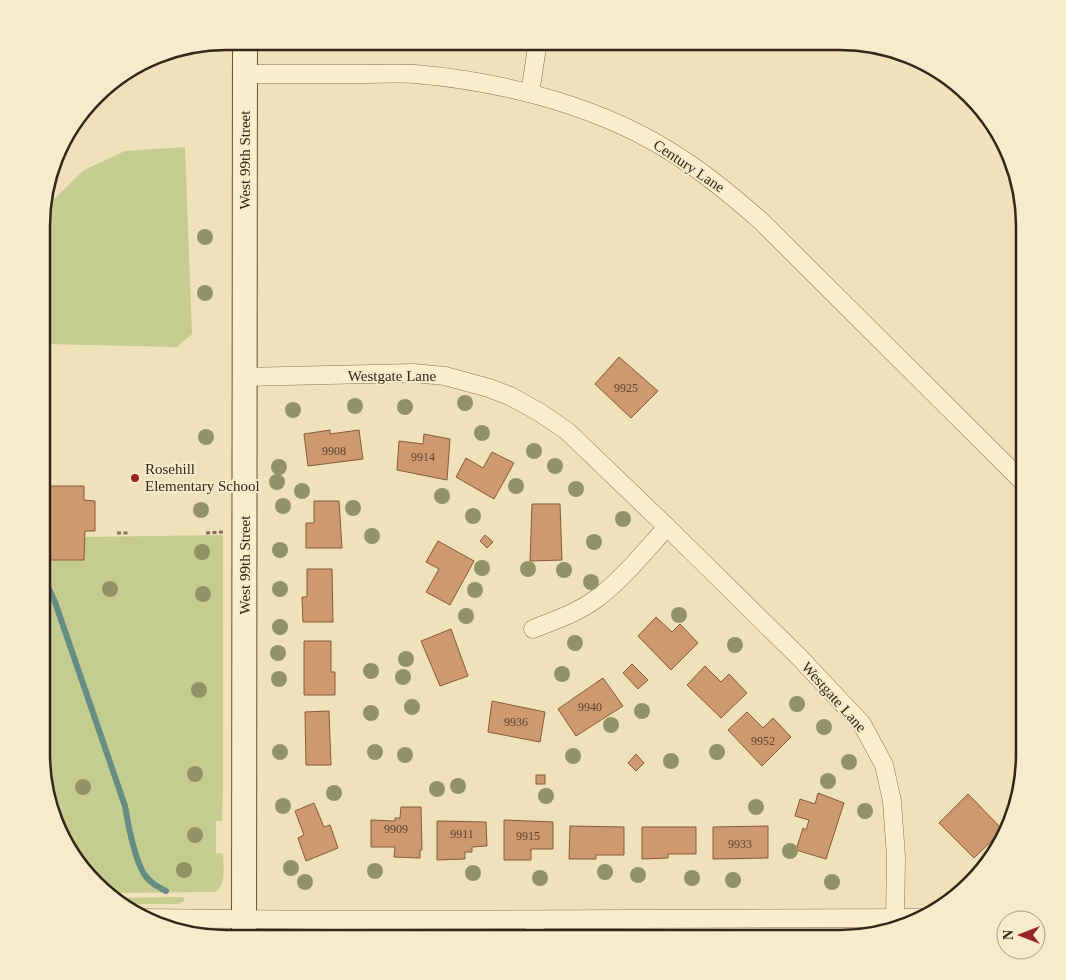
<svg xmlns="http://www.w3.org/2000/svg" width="1066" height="980" viewBox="0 0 1066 980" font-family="'Times New Roman',serif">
	<rect width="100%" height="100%" fill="#efe1ba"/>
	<g fill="#c4cd8f">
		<polygon points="87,108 70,142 61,148 66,134"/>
		<polygon points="185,147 192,334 177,347 44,344 45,208 84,170 125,151"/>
		<path d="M223,535V785L222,821H216V853L223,854C223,866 227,886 215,892L110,893L87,876L55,824L42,766L43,585L54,603H56V601L49,585L43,579V560H84L85,537Z"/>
		<polygon points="184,897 184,901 179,904 124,904 116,898"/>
	</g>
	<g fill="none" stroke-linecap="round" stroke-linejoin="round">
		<path stroke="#678c84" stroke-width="6" d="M43,582L49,589L55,602L125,806C128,824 135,859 144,874C150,883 158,887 166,891"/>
	</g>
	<g fill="#cf996f" stroke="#865a3a">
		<polygon points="619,357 658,391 631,418 595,384"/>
		<polygon points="330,430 330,434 359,430 363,459 308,466 304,434"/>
		<polygon points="424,434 450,439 447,480 397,470 399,441 423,444"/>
		<polygon points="492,452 514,463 494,499 456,477 466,458 483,468"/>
		<polygon points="43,486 84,486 84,500 95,501 95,531 85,531 84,560 43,560"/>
		<polygon points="314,501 339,501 342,548 306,548 306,523 314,523"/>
		<polygon points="532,504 560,504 562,560 530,561"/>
		<polygon points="485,535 493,542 487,548 480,541"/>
		<polygon points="438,541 474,561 450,605 426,592 439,569 426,562"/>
		<polygon points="307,569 332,569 333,622 303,622 302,597 307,597"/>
		<polygon points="656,617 672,632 680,624 698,643 671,670 638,636"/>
		<polygon points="451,629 468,676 440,686 421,641"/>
		<polygon points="304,641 331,641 331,672 335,672 335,695 304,695"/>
		<polygon points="632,664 648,680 638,689 623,673"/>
		<polygon points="705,666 721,682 729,674 747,693 721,718 687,685"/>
		<polygon points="603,678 623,706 576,736 558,709"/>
		<polygon points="492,701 545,712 540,742 488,732"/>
		<polygon points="329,711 331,765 306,765 305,712"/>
		<polygon points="747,712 763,728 773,718 791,737 762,766 728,730"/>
		<polygon points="636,754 644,763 636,771 628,763"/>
		<rect x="536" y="775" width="9" height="9"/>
		<polygon points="818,793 844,803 826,859 796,850 803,828 806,830 809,820 795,816 800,799 815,804"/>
		<polygon points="968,794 1003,830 974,858 939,823"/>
		<polygon points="314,803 324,827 330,825 338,848 306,861 298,838 304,835 295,811"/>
		<polygon points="401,807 421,807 422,850 420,850 420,858 394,857 395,847 371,847 371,820 395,821 395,818 400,818"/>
		<polygon points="504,820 553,822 553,849 531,849 531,860 504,860"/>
		<polygon points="437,821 486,822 487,846 472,847 472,852 465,852 465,859 437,860"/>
		<polygon points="570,826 624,827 624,855 596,855 596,859 569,859"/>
		<polygon points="768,826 768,858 713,859 713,827"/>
		<polygon points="642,827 696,827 696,854 668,854 668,858 642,859"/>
	</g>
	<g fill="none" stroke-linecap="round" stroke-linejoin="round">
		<defs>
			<g id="street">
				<path d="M245,74C283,74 320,74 358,74C377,74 396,73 415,74C506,82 605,107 682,159C710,177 736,199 762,222L1025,484"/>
				<polyline points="530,93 538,41"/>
				<polyline points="245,377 413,373 445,376 489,388 510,396 539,412 567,431 667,527 799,657 862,724 884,765 892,801 896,857 895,918"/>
				<path d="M533,629C555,620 577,613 596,599C623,579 645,551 667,527"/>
				<polyline points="142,918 329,920 922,918"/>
				<polyline points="535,939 535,920"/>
			</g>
			<polyline id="secondary" points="244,939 245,41"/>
		</defs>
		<use href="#street" stroke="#867054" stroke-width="19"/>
		<use href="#secondary" stroke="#675138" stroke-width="26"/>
		<g stroke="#867054" stroke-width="3" stroke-dasharray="4 2.5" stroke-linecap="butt">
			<polyline points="117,533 129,533"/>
			<polyline points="206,533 223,532"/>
		</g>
		<use href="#street" stroke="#faeecd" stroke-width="18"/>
		<use href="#secondary" stroke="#faeecd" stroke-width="24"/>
	</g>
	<g fill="#919265">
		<circle cx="205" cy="237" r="8"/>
		<circle cx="205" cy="293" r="8"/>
		<circle cx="465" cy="403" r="8"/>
		<circle cx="355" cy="406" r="8"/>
		<circle cx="405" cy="407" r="8"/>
		<circle cx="293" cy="410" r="8"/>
		<circle cx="482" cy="433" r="8"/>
		<circle cx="206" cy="437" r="8"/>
		<circle cx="534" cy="451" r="8"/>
		<circle cx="555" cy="466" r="8"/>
		<circle cx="279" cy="467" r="8"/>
		<circle cx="277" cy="482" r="8"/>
		<circle cx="516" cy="486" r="8"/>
		<circle cx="576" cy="489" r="8"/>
		<circle cx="302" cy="491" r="8"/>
		<circle cx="442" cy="496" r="8"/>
		<circle cx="283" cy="506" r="8"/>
		<circle cx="353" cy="508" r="8"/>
		<circle cx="201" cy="510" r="8"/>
		<circle cx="473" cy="516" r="8"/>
		<circle cx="623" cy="519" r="8"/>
		<circle cx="372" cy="536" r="8"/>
		<circle cx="594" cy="542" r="8"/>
		<circle cx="280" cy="550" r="8"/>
		<circle cx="202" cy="552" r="8"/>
		<circle cx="482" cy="568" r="8"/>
		<circle cx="528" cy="569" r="8"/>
		<circle cx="564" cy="570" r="8"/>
		<circle cx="591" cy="582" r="8"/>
		<circle cx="110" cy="589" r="8"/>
		<circle cx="280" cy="589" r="8"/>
		<circle cx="475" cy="590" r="8"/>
		<circle cx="203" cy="594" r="8"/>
		<circle cx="679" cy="615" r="8"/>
		<circle cx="466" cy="616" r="8"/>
		<circle cx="280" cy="627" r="8"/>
		<circle cx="575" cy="643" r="8"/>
		<circle cx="735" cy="645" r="8"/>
		<circle cx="278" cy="653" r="8"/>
		<circle cx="406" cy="659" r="8"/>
		<circle cx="371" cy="671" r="8"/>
		<circle cx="562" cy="674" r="8"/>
		<circle cx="403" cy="677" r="8"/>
		<circle cx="279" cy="679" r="8"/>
		<circle cx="199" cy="690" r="8"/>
		<circle cx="797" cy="704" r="8"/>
		<circle cx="412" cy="707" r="8"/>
		<circle cx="642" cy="711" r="8"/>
		<circle cx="371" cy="713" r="8"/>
		<circle cx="611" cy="725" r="8"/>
		<circle cx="824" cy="727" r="8"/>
		<circle cx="280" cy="752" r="8"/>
		<circle cx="375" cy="752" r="8"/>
		<circle cx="717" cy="752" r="8"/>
		<circle cx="405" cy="755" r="8"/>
		<circle cx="573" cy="756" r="8"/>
		<circle cx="671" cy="761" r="8"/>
		<circle cx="849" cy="762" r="8"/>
		<circle cx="195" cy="774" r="8"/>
		<circle cx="828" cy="781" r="8"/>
		<circle cx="458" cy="786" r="8"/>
		<circle cx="83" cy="787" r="8"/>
		<circle cx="437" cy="789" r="8"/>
		<circle cx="334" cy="793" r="8"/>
		<circle cx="546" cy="796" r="8"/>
		<circle cx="283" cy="806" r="8"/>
		<circle cx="756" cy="807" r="8"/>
		<circle cx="865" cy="811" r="8"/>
		<circle cx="195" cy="835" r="8"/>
		<circle cx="790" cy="851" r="8"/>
		<circle cx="291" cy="868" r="8"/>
		<circle cx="184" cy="870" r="8"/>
		<circle cx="375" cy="871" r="8"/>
		<circle cx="605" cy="872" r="8"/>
		<circle cx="473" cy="873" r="8"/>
		<circle cx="638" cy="875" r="8"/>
		<circle cx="540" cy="878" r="8"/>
		<circle cx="692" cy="878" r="8"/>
		<circle cx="733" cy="880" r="8"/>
		<circle cx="305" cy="882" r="8"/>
		<circle cx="832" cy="882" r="8"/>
	</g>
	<circle fill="#972523" stroke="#f6ebca" stroke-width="2" cx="135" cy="478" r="5"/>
	<g text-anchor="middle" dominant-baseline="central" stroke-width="4" stroke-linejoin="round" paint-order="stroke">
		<g font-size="12" fill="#5b442f">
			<text x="626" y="388">9925</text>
			<text x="334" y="451">9908</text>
			<text x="423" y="457">9914</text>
			<text x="590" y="707">9940</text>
			<text x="516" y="722">9936</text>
			<text x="763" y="741">9952</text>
			<text x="396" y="829">9909</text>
			<text x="462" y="834">9911</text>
			<text x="528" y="836">9915</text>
			<text x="740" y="844">9933</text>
		</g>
		<g font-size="15" fill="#34271a" stroke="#f6ebca">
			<text transform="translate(245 160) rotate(-90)">West 99th Street</text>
			<text transform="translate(689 166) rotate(34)">Century Lane</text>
			<text x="392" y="376">Westgate Lane</text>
			<text transform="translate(245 565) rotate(-90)">West 99th Street</text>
			<text transform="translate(834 697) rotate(48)">Westgate Lane</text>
		</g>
		<g font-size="15" fill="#34271a" stroke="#f6ebca" text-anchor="start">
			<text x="145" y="469">Rosehill<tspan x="145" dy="17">Elementary School</tspan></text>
		</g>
	</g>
	<path d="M0 0H1066V980H0ZM226 50H840A176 176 0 0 1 1016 226V754A176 176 0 0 1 840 930H226A176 176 0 0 1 50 754V226A176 176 0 0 1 226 50Z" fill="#f6ebca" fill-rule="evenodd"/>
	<path fill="none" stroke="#34271a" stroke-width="2.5" d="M226 50H840A176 176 0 0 1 1016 226V754A176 176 0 0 1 840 930H226A176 176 0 0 1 50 754V226A176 176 0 0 1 226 50Z"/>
	<g transform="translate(1021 935) rotate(270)"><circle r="24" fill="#f6ebca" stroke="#a89d84"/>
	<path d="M0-4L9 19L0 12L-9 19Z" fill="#972523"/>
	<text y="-8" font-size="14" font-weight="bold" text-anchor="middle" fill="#34271a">N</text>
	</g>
</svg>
